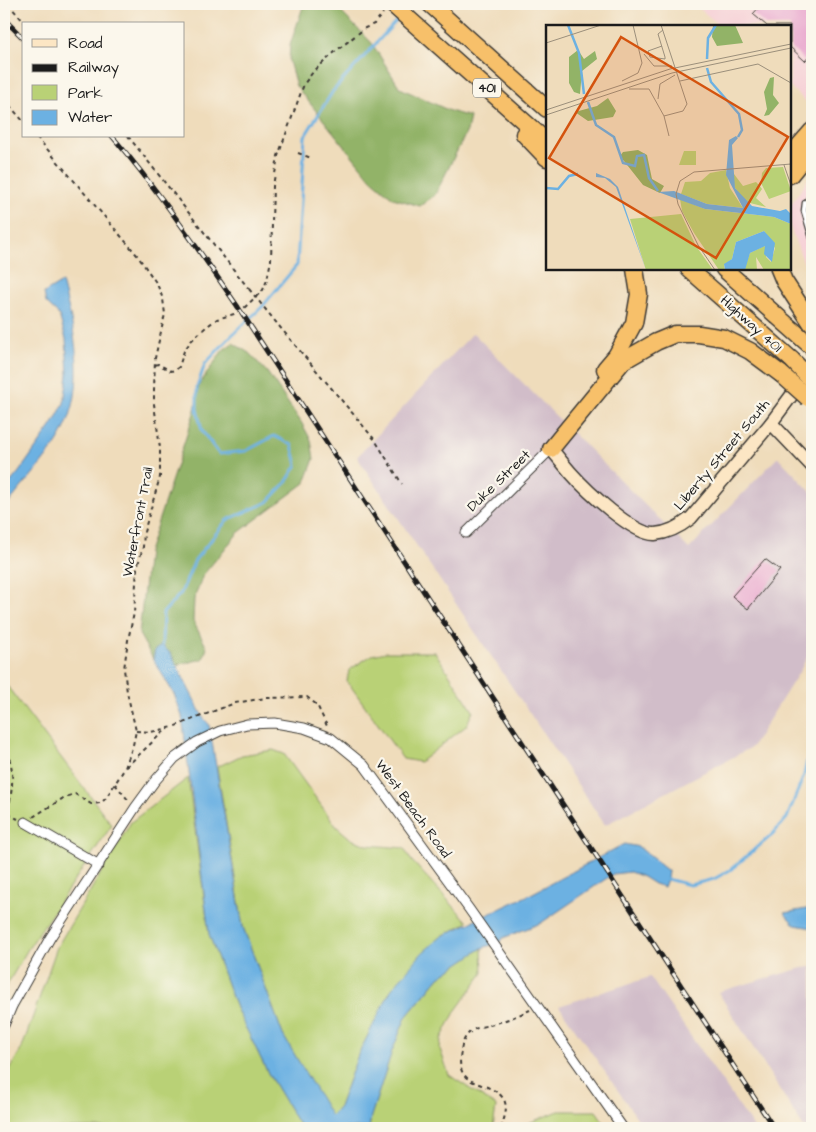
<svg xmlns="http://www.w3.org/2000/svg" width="816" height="1132" viewBox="0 0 816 1132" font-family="'Architects Daughter',sans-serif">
	<rect width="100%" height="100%" fill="#fbf7ec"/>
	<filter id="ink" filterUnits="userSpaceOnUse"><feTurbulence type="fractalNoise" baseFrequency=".02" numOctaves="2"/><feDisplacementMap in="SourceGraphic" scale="10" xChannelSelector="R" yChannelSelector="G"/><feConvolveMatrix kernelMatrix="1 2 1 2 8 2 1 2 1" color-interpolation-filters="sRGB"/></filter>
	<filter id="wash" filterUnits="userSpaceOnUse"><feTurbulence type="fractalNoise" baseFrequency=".0096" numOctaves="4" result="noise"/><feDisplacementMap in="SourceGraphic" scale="20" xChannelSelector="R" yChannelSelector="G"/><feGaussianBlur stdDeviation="1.12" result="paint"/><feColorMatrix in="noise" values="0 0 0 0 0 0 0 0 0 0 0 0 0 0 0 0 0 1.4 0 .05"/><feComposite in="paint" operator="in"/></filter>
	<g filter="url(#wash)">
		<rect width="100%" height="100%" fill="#efdcbb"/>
		<g fill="#f6cfd6">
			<polygon points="705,4 812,4 812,107 790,87 790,26 720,26 700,9"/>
			<polygon points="812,173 812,282 810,279 790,227 790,206"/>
		</g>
		<g fill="#d1bdc9">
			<polygon points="473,333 689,549 778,457 812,493 812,647 801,669 752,747 605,825 357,457"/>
			<polygon points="812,967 812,1128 804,1128 718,992 802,968"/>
			<polygon points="650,977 754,1128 644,1128 559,1006"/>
		</g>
		<g fill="#b9d176" stroke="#6a7649">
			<polygon points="386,652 435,652 473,711 466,726 420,762 403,759 347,681 349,670 372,655"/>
			<polygon points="4,682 112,825 28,949 4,990"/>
			<polygon points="273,750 284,754 336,826 351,839 367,845 404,848 411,860 468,922 442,936 391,990 358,1055 339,1107 331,1117 283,1035 243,927 217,767 242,755"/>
			<polygon points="188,778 209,934 236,1008 269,1075 301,1128 4,1128 4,1079 22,1048 57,947 131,822"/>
			<polygon points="482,948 483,973 456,1010 441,1039 440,1049 449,1075 496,1106 493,1128 369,1128 371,1116 392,1051 406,1017 439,977"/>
			<polygon points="559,1111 596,1111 608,1128 516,1128"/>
		</g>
		<g fill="#92b367" stroke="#576842">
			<polygon points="304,4 333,4 371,42 400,88 450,111 470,117 467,131 435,195 420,206 393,198 371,179 296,86 289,61 290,45"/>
			<polygon points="233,343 249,353 267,372 301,422 311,440 314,459 305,483 238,533 203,575 194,599 193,621 207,648 203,659 176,665 171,654 155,650 153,659 139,634 148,552 195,410 199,385 223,350"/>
		</g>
		<g fill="#6cb1e2" stroke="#44667f">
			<path d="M62,282C75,332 88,386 62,434C56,446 46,457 38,468C26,482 15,495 4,509V490L19,472L53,424L64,403L68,375L66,339L59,315L46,303L44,293Z"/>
			<polygon points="162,645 171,654 204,719 209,724 243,927 283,1035 331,1116 339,1107 358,1055 391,990 422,953 442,936 531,894 624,844 639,847 668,871 667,879 664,887 654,884 643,877 630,872 613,874 541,923 503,938 500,942 482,948 439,977 406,1017 392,1051 371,1116 369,1128 301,1128 269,1075 236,1008 209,934 182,716 174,694 153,659 155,650"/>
			<polygon points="812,908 812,928 795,925 784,913"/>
		</g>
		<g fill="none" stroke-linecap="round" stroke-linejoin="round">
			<g stroke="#6cb1e2" stroke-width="3">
				<polyline points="162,645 163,613 181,593 195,560 227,520 268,502 285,484 297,465 292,445 274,436 246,451 219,454 202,431 197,409 197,387 205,364 231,336 262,307 297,265 305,136 333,91 399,18"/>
				<polyline points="667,879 690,885 714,879 730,870 772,835 787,818 804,775 812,738"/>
			</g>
		</g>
		<g id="blocks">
			<g fill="#e79fcb">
				<polygon points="762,4 812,4 812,53 805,61 790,47 790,26 767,26 753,14"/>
				<polygon points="765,559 780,570 748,609 732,596"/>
			</g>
		</g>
	</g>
	<g filter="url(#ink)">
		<use href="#blocks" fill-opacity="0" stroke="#3c3934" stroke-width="1"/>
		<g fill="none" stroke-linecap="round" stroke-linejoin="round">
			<defs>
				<polyline id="lane" points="812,195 805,203 804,211 812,238"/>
				<g id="street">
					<polyline points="466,533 551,449"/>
					<polyline points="25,822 99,865"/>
					<polyline points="4,1025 12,1006 50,938 135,808 154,782 175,758 197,742 220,731 247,724 275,723 304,728 331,738 364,765 469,909 623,1128"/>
				</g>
				<g id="secondary">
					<polyline points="771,423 812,466"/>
					<path d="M551,449C558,457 564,465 571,473C586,490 633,535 655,534C669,533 681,526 691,518L771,423L812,368"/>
				</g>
				<g id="highway">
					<polyline points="392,4 547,142"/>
					<polyline points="430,4 547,109"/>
					<polyline points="524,134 547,158"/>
					<polyline points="790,156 812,131"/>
					<polyline points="790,175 812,148"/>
					<polyline points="689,269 792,360"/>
					<polyline points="724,269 812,347"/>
					<polyline points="779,269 784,281 812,324"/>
					<polyline points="605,369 616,356 634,323 639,294 635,269"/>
					<polyline points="551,449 623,361 656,342 675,334 699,334 724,338 750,351 781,374"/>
				</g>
			</defs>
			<use href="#lane" stroke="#3c3934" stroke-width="7"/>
			<use href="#street" stroke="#3c3934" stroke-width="11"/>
			<use href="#secondary" stroke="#3c3934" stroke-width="15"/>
			<use href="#highway" stroke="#3c3934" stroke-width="19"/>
			<g stroke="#3c3934" stroke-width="2" stroke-dasharray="4 4" stroke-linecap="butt">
				<polyline points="8,4 26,24"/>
				<polyline points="4,99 24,122"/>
				<polyline points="128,136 249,289"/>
				<polyline points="298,153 311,158"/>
				<polyline points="279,326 375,440 402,484"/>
				<polyline points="155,365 158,364 171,371 175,370 179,367 184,351 191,341 206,327 217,319 234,314 242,310 263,290 267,280 271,260 273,186 278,156 304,84 313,72 336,51 365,28 374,24 383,13"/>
				<polyline points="136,731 151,732 173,727 235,703 266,698 307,697 317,705 327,726"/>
				<path d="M4,752C19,763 10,808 4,823"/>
				<polyline points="126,767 162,733 169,729"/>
				<polyline points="115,784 129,801"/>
				<polyline points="8,814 18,819"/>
				<polyline points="33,817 65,797 75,794 91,804 101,803 106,798 125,768 133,745 136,731 127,692 124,669 128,640 134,613 137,568 143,547 144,532 160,477 160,448 154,404 154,390 155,358 165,314 163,299 157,284 137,255 36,136"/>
				<path d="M501,1128C504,1119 509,1107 503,1098C488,1078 454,1091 461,1051C462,1042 466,1033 475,1029C479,1027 485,1026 490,1025C504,1021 517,1016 530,1010"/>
			</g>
			<use href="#lane" stroke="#fff" stroke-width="4.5"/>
			<use href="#street" stroke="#fff" stroke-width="9"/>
			<use href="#secondary" stroke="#fce6c4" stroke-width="12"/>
			<use href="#highway" stroke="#f7c06b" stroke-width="16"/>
			<defs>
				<g id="rail">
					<polyline points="4,19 24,39"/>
					<path d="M112,136C158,190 198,249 238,307L774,1128"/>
				</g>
			</defs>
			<use href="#rail" stroke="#1c1c1c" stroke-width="5"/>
			<use href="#rail" stroke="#fbf7ec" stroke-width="3" stroke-dasharray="9" stroke-linecap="butt"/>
			<defs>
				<g id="highway-bridge">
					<polyline points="792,360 812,381"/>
					<polyline points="781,374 808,398"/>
				</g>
			</defs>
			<use href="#highway-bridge" stroke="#3c3934" stroke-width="19" stroke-linecap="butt"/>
			<polyline stroke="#3c3934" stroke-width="2" stroke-dasharray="4 4" stroke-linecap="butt" points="249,289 279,326"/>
			<use href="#highway-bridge" stroke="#f7c06b" stroke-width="16"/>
		</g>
	</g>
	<g text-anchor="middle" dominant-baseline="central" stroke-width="4.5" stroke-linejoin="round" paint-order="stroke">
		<rect fill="#fbf7ec" stroke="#5f5e5a" stroke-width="1" x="473" y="78.5" width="28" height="19" rx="4"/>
		<g font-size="12" font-weight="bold" fill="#1c1c1c">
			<text x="487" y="88">401</text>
		</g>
		<g font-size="14" fill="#1c1c1c" stroke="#fbf7ec">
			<text transform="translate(751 324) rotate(42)">Highway 401</text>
			<text transform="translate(722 455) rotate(-50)">Liberty Street South</text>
			<text transform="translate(499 481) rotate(-44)">Duke Street</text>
			<text transform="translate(138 522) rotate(-79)">Waterfront Trail</text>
			<text transform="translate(413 809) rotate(54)">West Beach Road</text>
		</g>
	</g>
	<g transform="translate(546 25)">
		<rect width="245" height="245" fill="#efdcbb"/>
		<path d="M138,126H150V140H133ZM237,142L245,166L223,174L215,158L216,148L220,143ZM180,145L184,163L197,183L161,179L135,169L139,157L155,156L164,148ZM185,145L197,161L210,157L213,160L216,164L210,173L220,182L200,177L189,163ZM134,174L159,184L228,192L245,199V245H218L210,232L211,245L198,244L204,228L218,221L221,222L220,232L225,237L229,223L218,206L190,217L186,234L178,240L179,245H173L148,208L136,186ZM135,189L150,221L167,245H100L84,194Z" fill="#b9d176"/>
		<path d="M167,0H189L197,18L171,21L166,12ZM32,25L38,34L49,26L51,34L36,46L34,69L28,67L23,58V32ZM228,52L227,70L233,78L223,90L218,91L221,84L218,67L224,53ZM62,73L70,86L67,92L42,96L29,87L51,81ZM92,125L101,130L106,154L118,161L114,168L97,160L74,131L77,127Z" fill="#92b367"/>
		<path d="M190,111L192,113L186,120L189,163L206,181L234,186L240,184L245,189V199L228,192L159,184L112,167L128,166L161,179L197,183L180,150L183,115ZM50,148L64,154L72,162L100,245L70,162L59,153L50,152ZM218,206L229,218L226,237L218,229L219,221L204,228L199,245H179L178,239L186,234L190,217Z" fill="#6cb1e2"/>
		<path fill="none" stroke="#6cb1e2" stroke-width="2.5" d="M22,0L33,28L38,69M161,34L162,13L170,0M161,43L165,57L193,89L196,105L192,112M42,77L50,100L68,112L77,138L89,141L91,131L98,130L103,153L112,166M0,163L12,164L23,151L32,149"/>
		<path fill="none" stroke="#9b8f7b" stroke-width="1" d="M115,0L141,79L137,86L118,91M0,18L55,0M116,21L102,26L104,32L119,34V32L112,9L117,5M98,29L108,41H126M76,56L92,48L96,38L87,0M134,56L212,39L245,58M83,64H103L118,91M112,74L114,59L129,50M0,85L124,44L245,19M0,90L126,48L245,23M118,91L123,111M238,140L245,160M169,245L152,220L132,179L130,169L134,156L148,147L245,139"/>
		<path fill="#d4530e" fill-opacity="0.15" stroke="#d4530e" stroke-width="2.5" d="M75,12L242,112L170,233L3,133Z"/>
		<rect width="245" height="245" fill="none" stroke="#1c1c1c" stroke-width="2.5"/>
	</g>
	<rect width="816" height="1132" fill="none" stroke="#fbf7ec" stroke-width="20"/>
	<rect x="22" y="22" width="162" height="115" fill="#fbf7ec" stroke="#a29f99"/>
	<rect x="32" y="39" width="25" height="8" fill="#fce6c4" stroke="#a29f99"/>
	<text x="68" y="48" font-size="15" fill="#1c1c1c">Road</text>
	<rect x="32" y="64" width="25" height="8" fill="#1c1c1c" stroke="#a29f99"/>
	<text x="68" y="72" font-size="15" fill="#1c1c1c">Railway</text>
	<rect x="32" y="85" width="25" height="15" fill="#b9d176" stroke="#a29f99"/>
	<text x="68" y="98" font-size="15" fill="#1c1c1c">Park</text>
	<rect x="32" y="110" width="25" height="15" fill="#6cb1e2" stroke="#a29f99"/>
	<text x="68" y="122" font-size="15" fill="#1c1c1c">Water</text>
</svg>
